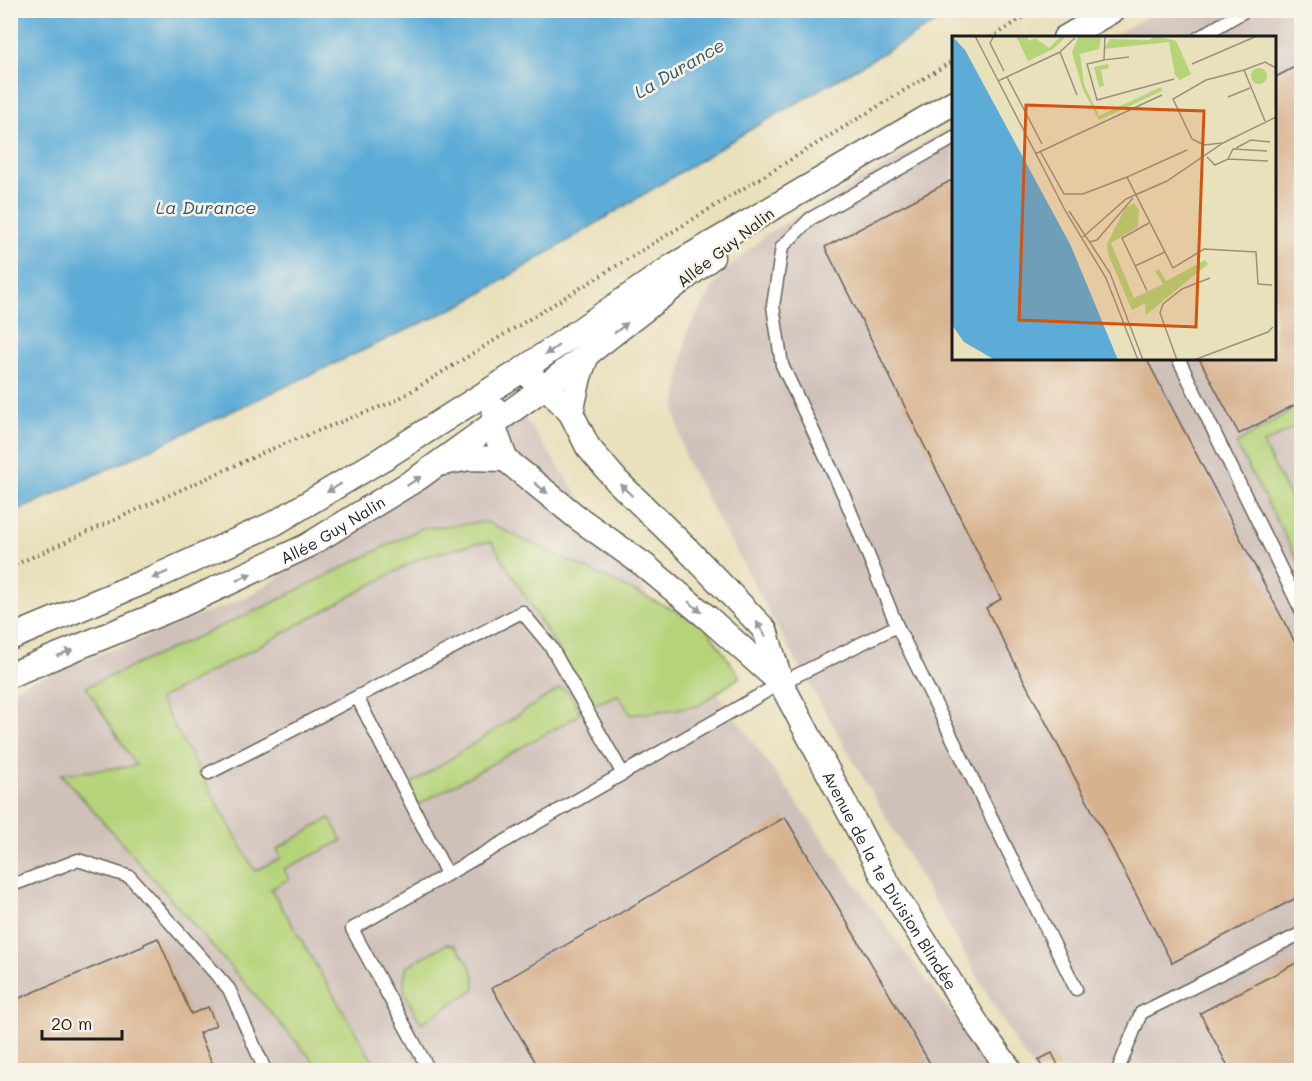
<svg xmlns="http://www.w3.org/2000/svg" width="1312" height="1081" viewBox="0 0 1312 1081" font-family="Mali,sans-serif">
	<rect width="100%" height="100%" fill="#f7f3e8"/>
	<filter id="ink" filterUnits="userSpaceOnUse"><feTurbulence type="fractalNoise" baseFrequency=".0167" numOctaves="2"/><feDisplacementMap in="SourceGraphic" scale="12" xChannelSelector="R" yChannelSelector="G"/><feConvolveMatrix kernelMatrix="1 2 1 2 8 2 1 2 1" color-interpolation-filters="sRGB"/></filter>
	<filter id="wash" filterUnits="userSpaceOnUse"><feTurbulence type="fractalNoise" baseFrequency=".008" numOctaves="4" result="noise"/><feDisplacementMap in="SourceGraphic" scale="24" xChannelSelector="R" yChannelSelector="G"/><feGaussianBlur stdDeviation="1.35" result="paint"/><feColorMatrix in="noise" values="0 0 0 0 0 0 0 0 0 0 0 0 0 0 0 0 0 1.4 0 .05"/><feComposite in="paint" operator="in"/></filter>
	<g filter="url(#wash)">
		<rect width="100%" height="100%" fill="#e9e0bc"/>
		<g fill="#cfc0ba">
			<polygon points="1158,11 1301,11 1301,1070 1035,1070 1018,1047 792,654 685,458 675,410 687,332 721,275 767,234 953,127 954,358 1274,358 1274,38 1110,37"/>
			<polygon points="524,417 666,622 909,958 995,1070 11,1070 11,689 248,597"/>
		</g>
		<g fill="#b5d379" stroke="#68784a" stroke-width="1.5">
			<polygon points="1301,404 1301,424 1263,444 1301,521 1301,566 1236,444"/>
			<polygon points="486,522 704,624 740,677 698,706 631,715 618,695 592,705 492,542 476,543 420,558 271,640 159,699 255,871 281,858 277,849 330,818 342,841 284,869 289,879 271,889 378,1070 321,1070 61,774 136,766 86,687 268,605 422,528"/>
			<polygon points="560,688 569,692 580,712 576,717 418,805 408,786"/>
			<path d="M446,944L455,945C465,957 478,973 475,989L421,1023C409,1001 398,992 407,966Z"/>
		</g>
		<polygon fill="#5dacd7" stroke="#3c647a" stroke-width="1.5" points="10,11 11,10 956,11 748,131 467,302 11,514"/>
		<g id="blocks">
			<g fill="#d7b28f">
				<polygon points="1302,63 1302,401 1239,434 1199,358 1274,358 1274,78"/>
				<polygon points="954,179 954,358 1146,358 1302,656 1302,895 1172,963 986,608 1001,599 825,247"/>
				<polygon points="785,817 934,1070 540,1070 492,988"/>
				<polygon points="158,938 191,1014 208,1007 216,1025 199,1033 215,1070 10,1070 10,1002 144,946 144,944"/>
				<polygon points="1302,960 1302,1070 1230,1070 1200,1013"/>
				<polygon points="1052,1053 1060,1069 1044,1070 1038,1060"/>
			</g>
		</g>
	</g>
	<g filter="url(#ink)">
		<use href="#blocks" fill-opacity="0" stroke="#646154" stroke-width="1.5"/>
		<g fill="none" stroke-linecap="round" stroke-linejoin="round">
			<defs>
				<g id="lane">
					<polyline points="1198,38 1246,10"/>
					<polyline points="1178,358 1302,612"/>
					<polyline points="897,626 845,498 782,365 773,306 782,247 810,219 954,138"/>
					<polyline points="357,697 447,874"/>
					<polyline points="209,773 522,612 551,647 623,774"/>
					<polyline points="10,886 78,860 130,877 229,989 265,1070"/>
					<polyline points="429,1070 352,929 781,683 897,626 1076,989"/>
					<polyline points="1118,1070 1141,1013 1302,933"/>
				</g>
				<g id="street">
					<polyline points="1065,38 1113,10"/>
					<path id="s1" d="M532,379L546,386L571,413L588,447L617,481L687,549L765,630L781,683L883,876L980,1029L1010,1070"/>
					<polyline points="495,409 493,424 505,459 578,518 644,565 708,618 781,683"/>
					<polyline points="571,413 579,377 587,355"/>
					<polyline points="443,463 470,458 505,459"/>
					<polyline points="10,638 158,576 275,523 382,459 519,372 673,266 954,102"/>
					<path id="s2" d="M10,675L181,605L307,546L418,478L546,386L712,257"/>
				</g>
			</defs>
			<use href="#lane" stroke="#646154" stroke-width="15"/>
			<use href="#street" stroke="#646154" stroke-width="27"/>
			<g stroke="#646154" stroke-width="4" stroke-dasharray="1.5 4.5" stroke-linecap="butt">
				<polyline points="991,38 1035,10"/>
				<polyline points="10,567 276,447 395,401 954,60"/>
			</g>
			<use href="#lane" stroke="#fff" stroke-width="12"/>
			<use href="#street" stroke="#fff" stroke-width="24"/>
		</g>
		<defs><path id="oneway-solid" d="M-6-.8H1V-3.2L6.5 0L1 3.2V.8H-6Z" transform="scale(1.5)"/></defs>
		<g fill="#999">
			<use href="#oneway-solid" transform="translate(621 328) rotate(-38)"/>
			<use href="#oneway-solid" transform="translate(552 350) rotate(145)"/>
			<use href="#oneway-solid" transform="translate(414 481) rotate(-33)"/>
			<use href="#oneway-solid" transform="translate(334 488) rotate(149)"/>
			<use href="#oneway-solid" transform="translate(541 488) rotate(39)"/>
			<use href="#oneway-solid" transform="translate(626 490) rotate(-136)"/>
			<use href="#oneway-solid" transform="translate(160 575) rotate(156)"/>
			<use href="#oneway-solid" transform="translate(244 577) rotate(-25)"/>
			<use href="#oneway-solid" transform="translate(695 607) rotate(40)"/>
			<use href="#oneway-solid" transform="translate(761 629) rotate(-123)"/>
			<use href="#oneway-solid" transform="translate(65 653) rotate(-22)"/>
		</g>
	</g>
	<g text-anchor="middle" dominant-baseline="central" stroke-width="5" stroke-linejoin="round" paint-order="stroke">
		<g font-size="16" fill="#1c1c1c" stroke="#f7f3e8">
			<text transform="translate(725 247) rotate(-38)">Allée Guy Nalin</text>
			<text stroke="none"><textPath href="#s2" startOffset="354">Allée Guy Nalin</textPath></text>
			<text stroke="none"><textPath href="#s1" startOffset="626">Avenue de la 1e Division Blindée</textPath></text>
		</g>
		<g font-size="18" font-style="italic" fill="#365667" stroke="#f7f3e8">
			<text transform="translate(679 68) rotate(-30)">La Durance</text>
			<text x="206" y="207">La Durance</text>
		</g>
	</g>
	<g transform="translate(952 36)">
		<rect width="324" height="324" fill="#e9e0bc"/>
		<path d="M64,0H75L77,5L83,2L97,12L109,0H115L101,13L76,25ZM127,0L149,2L147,13L128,18L132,48L147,80L209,51L210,55L147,84L131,54L120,16ZM204,0L224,5L239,38L228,44L223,39L217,6L152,13L158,3L197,4ZM156,28L157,32L149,34L152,50L147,51L142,31ZM299 40a8 8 0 1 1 16 0a8 8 0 1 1-16 0ZM182,167L187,174L186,191L159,207L182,262L211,248L203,235L207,233L214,245L253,224L256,228L194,279L193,267L180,274L156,218L155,208L173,172Z" fill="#b5d379"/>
		<path d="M0,0L13,14L119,210L166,324H43L12,306L0,289Z" fill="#5dacd7"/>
		<path fill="none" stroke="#97927c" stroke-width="1.5" d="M23,0L114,176L154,242L186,324M42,0L38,7L52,35M153,0L152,24L177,21M168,0H196M123,2L108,16L125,59M152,24L135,28L145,64L222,43M240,28L305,0M55,41L90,108M46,45L108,16M276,61L298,52M313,85L292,34L313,26L324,32M270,107L252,109L240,103L221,63L254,44L292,34M284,112L299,104L318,106M235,114L175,141L221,232L252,213L304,216L306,248L320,249M88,115L112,158H131L175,141M83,118L210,59M255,121L263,129L276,123L316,125M276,123L281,113L315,115M117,175L158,237L191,324M131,201L174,163L215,145L271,107L324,81M137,206L145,204L181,162M183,230L213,216M195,255L170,202L197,187M225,324L208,277L211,268L230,253L258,242M242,324L316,296L321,291"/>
		<path fill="#d4530e" fill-opacity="0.15" stroke="#d4530e" stroke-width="3" d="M74,69L252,75L244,291L67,284Z"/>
		<rect width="324" height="324" fill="none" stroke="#1c1c1c" stroke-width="3"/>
	</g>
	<rect width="1312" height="1081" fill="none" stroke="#f7f3e8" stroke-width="36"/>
	<path d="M42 1030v9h80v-9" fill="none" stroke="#1c1c1c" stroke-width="3"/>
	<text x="51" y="1030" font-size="18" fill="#1c1c1c" stroke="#f7f3e8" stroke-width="4.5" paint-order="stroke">20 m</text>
</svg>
